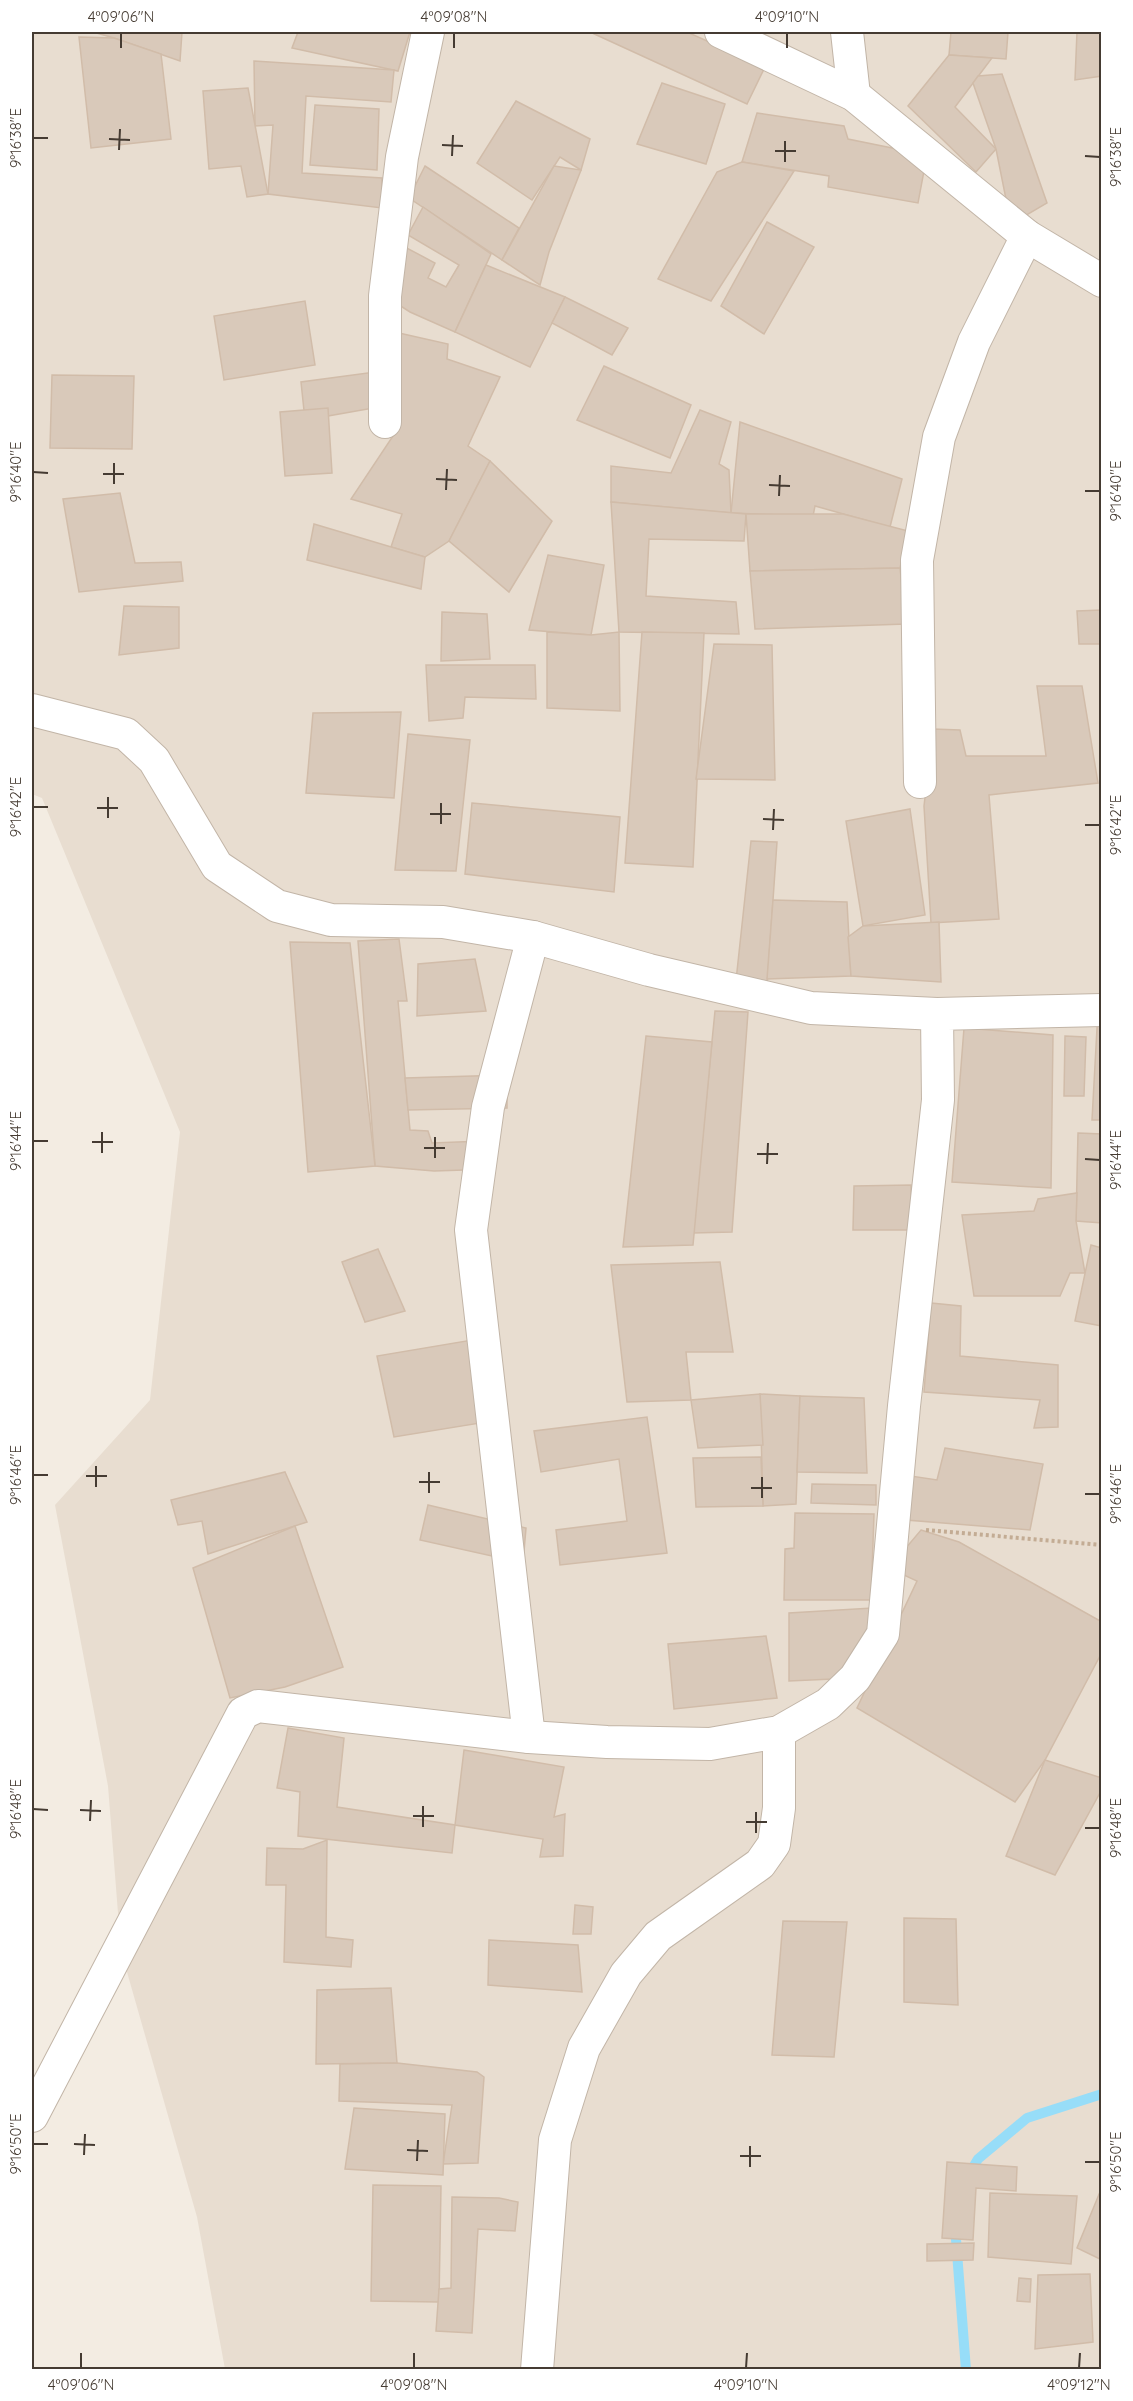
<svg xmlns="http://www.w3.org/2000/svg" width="1133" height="2401" viewBox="0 0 1133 2401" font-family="Quicksand,sans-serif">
	<rect width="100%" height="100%" fill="#f3ece2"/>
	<polygon fill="#e8ddd0" points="32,32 1101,32 1101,2369 225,2369 197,2217 121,1951 108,1786 55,1505 150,1400 180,1132 42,798 32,794"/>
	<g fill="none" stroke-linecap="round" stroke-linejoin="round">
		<g stroke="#97ddf8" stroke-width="10">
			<polyline points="968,2176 978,2159 1027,2118 1102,2094"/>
			<polyline points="955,2226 966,2370"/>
		</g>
	</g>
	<g fill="#d9c9ba" stroke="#d1bca9" stroke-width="1.5">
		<polygon points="93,32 182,32 180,61 114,38"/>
		<polygon points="298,32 410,32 398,71 292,48"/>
		<polygon points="590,32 687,32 765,67 747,104"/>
		<polygon points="951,32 1008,32 1006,59 949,55"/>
		<polygon points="1077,32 1102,32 1102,76 1075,80"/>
		<polygon points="79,37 114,38 161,54 171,139 91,148"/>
		<polygon points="949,55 992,58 955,107 996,149 976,172 908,106"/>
		<polygon points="254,61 394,70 391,102 306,96 302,173 382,178 382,208 268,194 273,125 255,126"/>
		<polygon points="1002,74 1047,203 1011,224 996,149 973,83 978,76"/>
		<polygon points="662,83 725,104 706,164 637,144"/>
		<polygon points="248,88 268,194 247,197 241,166 209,169 203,91"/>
		<polygon points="516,101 590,139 581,170 560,157 532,200 477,163"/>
		<polygon points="315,105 379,109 377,170 310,165"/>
		<polygon points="757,113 844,126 848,139 927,155 918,203 828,187 829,176 742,162"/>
		<polygon points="742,162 794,171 711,301 658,279 717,172"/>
		<polygon points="425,166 519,228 502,260 409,198"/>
		<polygon points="554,166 581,170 549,252 540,285 502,260"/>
		<polygon points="423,207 491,254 455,332 410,312 385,296 403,246 435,263 428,278 446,287 459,265 408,235"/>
		<polygon points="767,222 814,247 764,334 721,306"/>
		<polygon points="486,265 565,297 530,367 455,332"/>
		<polygon points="565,297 628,328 612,355 552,323"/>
		<polygon points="305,301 315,365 224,380 214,316"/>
		<polygon points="399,333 448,344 447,359 500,377 468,446 490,461 449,541 425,557 391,547 402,514 351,499 397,430"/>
		<polygon points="604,366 691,405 670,458 577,420"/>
		<polygon points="375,372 385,406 305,420 301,382"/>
		<polygon points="52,375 134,376 132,449 50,448"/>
		<polygon points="328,408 332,473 285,476 280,412"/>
		<polygon points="700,410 731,422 719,464 729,470 731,513 611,502 611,466 671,473"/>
		<polygon points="740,422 902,479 890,527 815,506 813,516 731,513"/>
		<polygon points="490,461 552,521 509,592 449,541"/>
		<polygon points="120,493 135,563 181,562 183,581 79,592 63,499"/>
		<polygon points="611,502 746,514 744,541 649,539 646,596 736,602 739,634 619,632"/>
		<polygon points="746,514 843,514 908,531 900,568 750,571"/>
		<polygon points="314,524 425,557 421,589 307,560"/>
		<polygon points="548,555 604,565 591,635 529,630"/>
		<polygon points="900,568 906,624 755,629 750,571"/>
		<polygon points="124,606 179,607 179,648 119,655"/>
		<polygon points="1102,610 1102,644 1079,644 1077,611"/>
		<polygon points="442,612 487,614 490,659 441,661"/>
		<polygon points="547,632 591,635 619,632 620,711 547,708"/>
		<polygon points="642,632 704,633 693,867 625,863"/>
		<polygon points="714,644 772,645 775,780 696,779"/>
		<polygon points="426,665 535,665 536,699 465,697 463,718 429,721"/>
		<polygon points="1037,686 1082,686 1098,783 989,795 999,919 931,923 924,806 933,729 960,730 966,756 1046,756"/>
		<polygon points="401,712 394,798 306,793 313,713"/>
		<polygon points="408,734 470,740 456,871 395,870"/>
		<polygon points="472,803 620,817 614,892 465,874"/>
		<polygon points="910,809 925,915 863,926 846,821"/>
		<polygon points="751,841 777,842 767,987 735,990"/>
		<polygon points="773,900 847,902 851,976 767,979"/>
		<polygon points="939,922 941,982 851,976 848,937 863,926"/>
		<polygon points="399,939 407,1001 398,1001 410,1130 428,1131 432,1143 483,1141 494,1169 434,1171 375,1166 358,941"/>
		<polygon points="290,942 350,943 375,1166 308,1172"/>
		<polygon points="475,959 486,1011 417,1016 418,964"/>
		<polygon points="1098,1010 1102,1010 1102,1120 1092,1120"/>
		<polygon points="715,1011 748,1012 732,1232 693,1233"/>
		<polygon points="964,1028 1053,1035 1051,1188 952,1182"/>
		<polygon points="646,1036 712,1042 693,1245 623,1247"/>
		<polygon points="1065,1036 1086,1037 1084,1096 1064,1096"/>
		<polygon points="507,1075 507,1108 408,1110 405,1078"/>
		<polygon points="1078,1133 1102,1134 1102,1223 1076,1221"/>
		<polygon points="911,1185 912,1230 853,1230 854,1186"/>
		<polygon points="1077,1193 1076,1221 1085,1273 1070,1273 1060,1296 974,1296 962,1215 1034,1211 1038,1199"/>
		<polygon points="1091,1245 1102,1248 1102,1326 1075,1321"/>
		<polygon points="378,1249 405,1311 365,1322 342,1262"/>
		<polygon points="720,1262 733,1352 686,1352 691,1400 627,1402 611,1265"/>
		<polygon points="931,1303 961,1306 960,1356 1058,1365 1058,1427 1034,1428 1040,1400 924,1392"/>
		<polygon points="490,1337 505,1419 394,1437 377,1356"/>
		<polygon points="760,1394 800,1396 796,1504 763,1506"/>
		<polygon points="760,1394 763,1445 698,1448 691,1400"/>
		<polygon points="800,1396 864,1398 867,1473 797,1472"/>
		<polygon points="647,1417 667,1553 560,1565 556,1530 627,1521 619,1459 541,1472 534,1431"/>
		<polygon points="945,1448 1043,1464 1030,1530 906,1520 911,1476 937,1480"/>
		<polygon points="761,1457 763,1506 696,1507 693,1458"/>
		<polygon points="285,1472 307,1522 208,1554 202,1521 178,1525 171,1500"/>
		<polygon points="812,1484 876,1485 876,1505 811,1503"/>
		<polygon points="428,1505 526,1528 523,1563 420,1540"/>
		<polygon points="795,1513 874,1514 871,1600 784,1600 785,1549 794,1548"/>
		<polygon points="295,1526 343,1667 285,1687 230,1698 193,1568"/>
		<polygon points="921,1530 959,1542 1102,1622 1102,1652 1045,1760 1015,1802 857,1708 917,1581 889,1568"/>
		<polygon points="872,1608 867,1637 855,1678 789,1681 789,1613"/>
		<polygon points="766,1636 777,1698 674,1709 668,1644"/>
		<polygon points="288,1728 344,1738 337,1807 455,1825 452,1853 298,1836 300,1792 277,1788"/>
		<polygon points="464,1750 564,1767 554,1817 565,1814 563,1856 540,1857 543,1839 455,1825"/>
		<polygon points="1045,1760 1102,1778 1102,1789 1055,1875 1006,1856"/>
		<polygon points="327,1840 326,1937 353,1940 351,1967 284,1962 286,1885 266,1885 267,1848 303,1849"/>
		<polygon points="575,1905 593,1907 591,1934 573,1934"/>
		<polygon points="904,1918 956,1919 958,2005 904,2002"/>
		<polygon points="783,1921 847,1922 834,2057 772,2055"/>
		<polygon points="489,1940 578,1945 582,1992 488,1985"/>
		<polygon points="391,1988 397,2063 316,2064 317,1990"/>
		<polygon points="397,2063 477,2072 484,2077 478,2163 443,2164 452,2105 339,2101 340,2064"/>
		<polygon points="354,2108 445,2114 443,2175 345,2169"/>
		<polygon points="947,2162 1017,2167 1016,2191 976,2188 973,2240 942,2238"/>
		<polygon points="373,2185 441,2186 439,2302 371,2301"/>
		<polygon points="1102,2187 1102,2260 1077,2248"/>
		<polygon points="990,2193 1077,2196 1071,2264 988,2257"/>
		<polygon points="452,2197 499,2198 518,2202 515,2231 478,2229 472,2333 436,2331 439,2289 451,2288"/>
		<polygon points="974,2243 973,2260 927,2261 927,2244"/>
		<polygon points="1090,2274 1093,2342 1035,2349 1038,2275"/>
		<polygon points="1019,2278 1031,2279 1030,2302 1017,2301"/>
	</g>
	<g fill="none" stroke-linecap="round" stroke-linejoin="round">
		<defs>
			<g id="minor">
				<polyline points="721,32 854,95 1027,236 1102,281"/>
				<polyline points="847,32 854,95"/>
				<polyline points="385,422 385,296 402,157 428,32"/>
				<polyline points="32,710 126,734 154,760 217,866 277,906 331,920 443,922 533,937 649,970 811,1008 937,1014"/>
				<polyline points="920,782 917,560 939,437 974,342 1027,236"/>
				<polyline points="529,1737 471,1230 488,1107 533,937"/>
				<polyline points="32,2116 243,1713 258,1706 529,1737 607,1742 710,1744 779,1732 828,1704 855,1678 883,1634 904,1406 938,1100 937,1014 1102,1010"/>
				<polyline points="537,2370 555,2140 584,2048 626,1974 658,1936 760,1864 774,1844 779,1808 779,1732"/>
			</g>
		</defs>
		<use href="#minor" stroke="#c2b5a7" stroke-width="34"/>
		<polyline stroke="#c3ac94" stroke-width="4" stroke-dasharray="3 3" stroke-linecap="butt" points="926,1530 1102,1545"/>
		<use href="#minor" stroke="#fff" stroke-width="32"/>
	</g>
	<path fill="none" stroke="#453b32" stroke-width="2" d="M121,48V33M454,48V33M787,48V33M33,138H48M109,139L130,140M442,145L463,146M119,150L120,129M775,151H796M452,156L453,135M1085,156L1100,157M785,162V141M33,472L48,473M103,474H124M436,479L457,480M114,484V463M769,485L790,486M446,490L447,469M1085,491H1100M779,496L780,475M33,807H48M97,808H118M430,814H451M108,818V797M763,819L784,820M441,824V803M1085,825H1100M773,830L774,809M33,1141H48M92,1142H113M424,1148H445M102,1153V1132M757,1154H778M435,1158V1137M1085,1159L1100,1160M767,1164L768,1143M33,1475H48M86,1476H107M419,1482H440M96,1487V1466M751,1488H772M429,1493V1472M1085,1494H1100M762,1498V1477M33,1809L48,1810M80,1810L101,1811M413,1816H434M90,1821L91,1800M746,1822H767M423,1827V1806M1085,1828H1100M756,1833V1812M33,2144H48M74,2144L95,2145M407,2150L428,2151M84,2155L85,2134M740,2156H761M417,2161L418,2140M1085,2162H1100M750,2167V2146M81,2368V2353M414,2368V2353M746,2368L747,2353M1079,2368L1080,2353"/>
	<rect width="1133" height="2401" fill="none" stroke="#ffffff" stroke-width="66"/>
	<rect x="33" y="33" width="1067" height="2335" fill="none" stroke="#453b32" stroke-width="2"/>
	<g font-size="15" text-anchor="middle" fill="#453b32">
		<text x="121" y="22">4°09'06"N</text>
		<text x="454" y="22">4°09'08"N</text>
		<text x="787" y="22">4°09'10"N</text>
		<text transform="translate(16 138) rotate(-90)" y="5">9°16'38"E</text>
		<text transform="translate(1116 157) rotate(-90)" y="5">9°16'38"E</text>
		<text transform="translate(16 472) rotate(-90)" y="5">9°16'40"E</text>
		<text transform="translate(1116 491) rotate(-90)" y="5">9°16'40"E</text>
		<text transform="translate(16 807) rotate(-90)" y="5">9°16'42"E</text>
		<text transform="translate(1116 825) rotate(-90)" y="5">9°16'42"E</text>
		<text transform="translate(16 1141) rotate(-90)" y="5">9°16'44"E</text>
		<text transform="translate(1116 1160) rotate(-90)" y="5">9°16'44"E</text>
		<text transform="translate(16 1475) rotate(-90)" y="5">9°16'46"E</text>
		<text transform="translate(1116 1494) rotate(-90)" y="5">9°16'46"E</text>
		<text transform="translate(16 1809) rotate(-90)" y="5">9°16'48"E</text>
		<text transform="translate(1116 1828) rotate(-90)" y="5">9°16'48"E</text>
		<text transform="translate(16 2144) rotate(-90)" y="5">9°16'50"E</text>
		<text transform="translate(1116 2162) rotate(-90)" y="5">9°16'50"E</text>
		<text x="81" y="2390">4°09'06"N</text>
		<text x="414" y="2390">4°09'08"N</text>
		<text x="746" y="2390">4°09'10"N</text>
		<text x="1079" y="2390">4°09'12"N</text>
	</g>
</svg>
